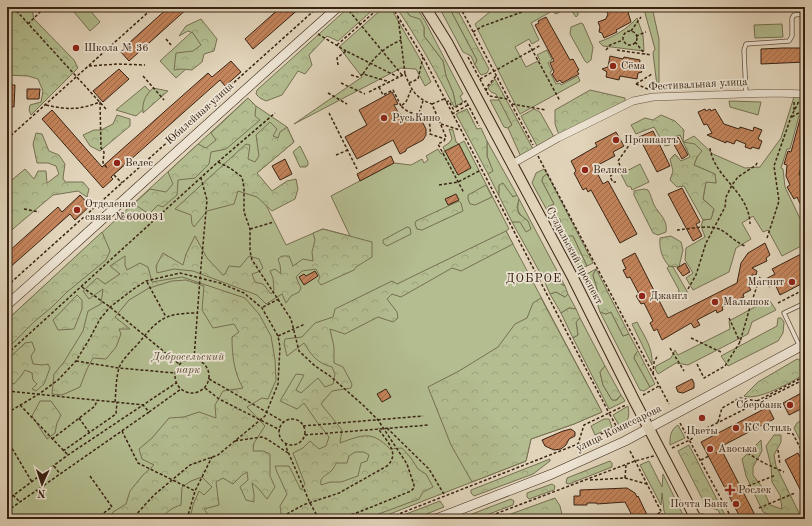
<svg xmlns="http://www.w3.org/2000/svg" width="812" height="526" viewBox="0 0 812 526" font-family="'Old Standard TT',serif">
	<defs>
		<pattern id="forest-crowns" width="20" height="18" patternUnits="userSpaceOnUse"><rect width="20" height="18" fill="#b3bd90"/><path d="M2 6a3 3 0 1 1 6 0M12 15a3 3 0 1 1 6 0" fill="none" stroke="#9ba27b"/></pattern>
		<pattern id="building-hatch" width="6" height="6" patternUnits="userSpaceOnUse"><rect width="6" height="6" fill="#c4845b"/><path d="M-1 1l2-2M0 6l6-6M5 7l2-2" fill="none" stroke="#a06c4a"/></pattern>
	</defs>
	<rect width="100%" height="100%" fill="#e1d4ba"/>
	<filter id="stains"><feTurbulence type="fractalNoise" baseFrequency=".005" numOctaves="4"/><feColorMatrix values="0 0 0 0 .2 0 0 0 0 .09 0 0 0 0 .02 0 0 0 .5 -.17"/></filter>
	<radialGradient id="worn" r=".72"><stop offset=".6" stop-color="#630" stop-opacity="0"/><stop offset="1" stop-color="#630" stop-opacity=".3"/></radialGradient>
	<g fill="#b3bd90" stroke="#767052">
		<polygon points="80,7 87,7 100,22 90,31 74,12"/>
		<polygon points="384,7 390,7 393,12 420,59 431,82 425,86 416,69 401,68 294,124 362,77 339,47"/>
		<polygon points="403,7 416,7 425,21 463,94 460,96 463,102 456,106 453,92 446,76 443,61 424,36 424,27 410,16"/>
		<polygon points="439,7 449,7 477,60 475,65 471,56 463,52"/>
		<polygon points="496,7 570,7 578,12 578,15 576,17 571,10 567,8 556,14 552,11 531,23 539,40 532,44 529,39 515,47 526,67 540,60 537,55 547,50 552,60 548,63 552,71 550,72 556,84 560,83 561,85 578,76 580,81 520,114 475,24"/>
		<polygon points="648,7 652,7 659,39 659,87 657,86 653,53 655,49 645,13"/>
		<path d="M637,18L643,35L644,51L603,46L599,42C615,36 626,30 637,18Z"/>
		<polygon points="581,23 583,24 593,47 591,60 587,63 585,61 570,34 571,27"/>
		<polygon points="782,24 783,37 755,38 754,25"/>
		<polygon points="195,29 211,46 176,78 160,61"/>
		<polygon points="145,86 156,98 136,116 116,110"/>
		<polygon points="794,97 802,97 803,99 805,99 805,117 799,116 790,149 787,149 781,168 783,169 785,187 803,225 805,224 805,244 782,256 768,230 763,232 753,216 742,223 751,239 736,248 729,272 693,290 686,278 693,273 685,260 686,248 705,237 701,226 703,220 711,219 714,209 703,199 706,181 716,183 715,174 694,165 697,157 701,151 683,142 694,136 713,154 745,168 760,167 781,138"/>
		<polygon points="248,98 256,106 287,127 294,142 252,177 286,245 323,229 350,236 331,196 394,163 411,165 422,159 424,163 428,160 426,156 438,149 441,154 445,151 443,147 449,143 452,139 449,129 453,130 456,142 459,144 464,141 509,229 506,231 602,412 574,424 531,439 526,461 377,519 7,519 7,320"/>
		<polygon points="490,100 500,100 512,125 508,128 504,127"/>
		<polygon points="729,101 761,102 758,115 730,107"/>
		<polygon points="487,141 517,195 514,197 499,185 499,196 488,174 492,171 487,156"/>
		<polygon points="640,164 649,182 632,190 631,187 627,186 621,174"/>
		<polygon points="544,169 547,174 543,177 542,181 554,204 548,207 549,214 532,183 536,173"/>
		<path d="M519,199L565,286L546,276L543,278L512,222L528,221C518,213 516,212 519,199Z"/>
		<polygon points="551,218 560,219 561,226 573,236 587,266 578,269"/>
		<polygon points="669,266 673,267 688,293 688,295 684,298 681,298 678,294 679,290 667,268"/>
		<polygon points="596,269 593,275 598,292 595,297 596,303 583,279 585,275"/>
		<polygon points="556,292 565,297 568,294 576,309 569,308 561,313 550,294"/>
		<polygon points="770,301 776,310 752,322 748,334 688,365 676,363 658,374 655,369 656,366 671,358 675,350 678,355 730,329 729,321 764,302"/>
		<polygon points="600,312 606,314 611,312 623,336 629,334 638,351 636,353 634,358 650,387 644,391 640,390"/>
		<polygon points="580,318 605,366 600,372 603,385 612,400 617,400 621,395 625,401 609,409 573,338 578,335 576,322"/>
		<polygon points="778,318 781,318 784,322 783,333 778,341 728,366 721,356 777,326"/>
		<path d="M637,322C645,338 653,347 652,365L632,324Z"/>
		<path d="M628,406C630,416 628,422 622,430L613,415Z"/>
		<polygon points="604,419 609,419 612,427 595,435 591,426"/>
		<path d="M678,425L685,438L670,445C670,437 670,430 678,425Z"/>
		<polygon points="649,461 662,487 663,474 685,519 668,519 664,511 662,493 661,505 640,465"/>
	</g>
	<g fill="url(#forest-crowns)" stroke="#767052" fill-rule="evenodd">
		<polygon points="7,7 30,7 32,9 34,19 74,60 78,68 31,115 29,110 30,105 41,102 43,91 38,79 28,76 7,75"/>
		<polygon points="349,7 376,7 338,41 327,36 309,55 312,65 305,74 298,71 282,95 266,101 260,98 256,94 257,90"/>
		<path d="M396,7H403L410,16L420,19L424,27V36L443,61L446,76L453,92L456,106L454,107C436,72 418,39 396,7Z"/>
		<polygon points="449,7 456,7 489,69 487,73 481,75 475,65 477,60"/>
		<polygon points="201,19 217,39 214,51 204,54 202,62 192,70 181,69 174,70 176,53 193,51 201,45 193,33 188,31 179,36 186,26"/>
		<polygon points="495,79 533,149 521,157 508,128 512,125 496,94 491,92 488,88"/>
		<path d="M153,88L168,91L143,113C142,102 145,96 153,88Z"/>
		<polygon points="590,90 625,98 625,101 559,135 555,124 555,110"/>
		<polygon points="248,98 256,106 255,116 260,120 226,149 211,152 209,164 195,178 178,180 177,195 163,207 158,205 149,214 134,204 150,189 166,192 173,184 168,172 198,144 206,148 216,140 211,133"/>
		<polygon points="467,109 477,129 481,128 487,141 487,156 493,171 488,174 456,114"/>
		<polygon points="534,109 540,112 554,137 537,146 521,116"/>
		<polygon points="117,115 130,119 130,126 100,151 90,146 83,135 94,130 101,130 113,124"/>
		<polygon points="661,115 675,121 684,130 683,142 695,144 702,151 697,157 694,165 715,174 716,183 706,182 703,199 714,209 711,219 703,220 684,186 677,187 670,180 673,171 670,159 675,154 681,161 690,157 680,135 671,138 670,145 665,146 654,127 636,134 631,125 645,118 653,120"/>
		<polygon points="270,122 277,129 273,136 278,138 280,132 287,127 294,142 257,173 272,191 287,181 296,179 298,189 295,199 272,211 257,197 238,191 234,204 207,211 194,227 192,224 191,215 175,209 246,144 250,145 248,159 255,162 259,156 256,135"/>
		<polygon points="36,133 42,134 49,151 59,155 65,164 63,178 65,182 83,182 89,189 87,197 78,191 53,195 7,234 7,184 25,169 34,179 38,171 46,171 47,183 59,174 56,166 48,163 37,163 33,144"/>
		<polygon points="300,146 308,162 308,165 306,167 300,167 293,152"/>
		<polygon points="547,174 593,263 587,266 573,236 565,236 561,226 560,219 551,218 549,214 548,207 554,204 542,181 543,177"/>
		<polygon points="503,183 513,197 517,195 519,199 517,207 519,214 528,221 531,229 526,232 520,222 512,222 499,196 499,185"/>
		<polygon points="486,185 492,197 475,205 470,204 468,199 468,195"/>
		<path d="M644,189L648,190C651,195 652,200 654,205C660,215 668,220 666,232L658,235L653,233L634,195V191Z"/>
		<polygon points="459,201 461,203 463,211 422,230 417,229 415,224 416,221"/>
		<polygon points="407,227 410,228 411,234 387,246 383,243 383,240"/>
		<polygon points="323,229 372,242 372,257 356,267 354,270 321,285 318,281 320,277 316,269 302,271 296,277 301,288 299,292 291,296 286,303 282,294 266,304 257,295 193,271 174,269 157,273 156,266 163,253 183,265 186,254 195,236 207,258 223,275 225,274 229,266 240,267 249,256 259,259 263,268 258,272 252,274 255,282 263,284 271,294 274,290 273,278 270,271 275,269 281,274 280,265 278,259 282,256 289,256 293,266 303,259 313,261 312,252 315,240 313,233"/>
		<path d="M506,231L513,244L461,271L452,268L401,297L392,294L387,299L397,312L398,318L393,322L378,317L345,334L330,329L334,347V363L343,367L352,384L351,388L332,391L321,404L342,430L340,443C362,435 372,430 390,449L402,448L411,458L418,469L426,474L433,487L423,492L419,499L365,519H282L280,506L287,494L277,472L275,466H289L301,490L305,484L293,453L303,448L310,441L319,449L326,446L329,437L317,422L304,403L297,409L280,401L296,374L304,375L296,390L301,393L318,378L325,387L333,384L335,374L332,367C317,363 312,356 304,343L287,356L284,344L285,339L302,337L315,323L333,317L335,309L392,281L397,284ZM355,452H364L369,455L367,461L361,463L358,476L341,482H330L321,485C319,476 327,476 332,470C334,468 335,465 336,463H347L349,456Z"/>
		<polygon points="102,232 110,251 106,260 67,292 52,307 35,321 7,349 7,320"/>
		<path d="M671,236L681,242L683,250L679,267L669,266C662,258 659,249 660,238Z"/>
		<path d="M125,256V265L127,270L140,263L148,267L152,282L182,277L245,298L259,314L271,336L275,360L276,380L268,399L262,398L247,407L265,426L254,443L253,451H263L270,454V476L275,487L267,499L258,488L252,483L254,494V502L246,500L240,487L248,480L247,472L242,475L233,484L223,478L216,482L219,505L204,509L209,516L207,519H190L193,505L199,491L204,495L212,487L202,477L191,481L182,487L181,505C174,507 166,511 162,519H110L113,512L126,504L130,491L143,475L154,465L142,459L139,449L152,438L169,418L184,417L199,412L216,418L215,405L223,391L243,388C234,373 232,355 232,337L239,332L234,324L213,328L202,310L204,286L186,280L172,281L149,288L129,300L115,317L130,329H119L121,334L116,347L106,359L93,358L87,369L80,387L62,395L52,394L54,374L64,362L83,331L88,311L101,304L103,289L89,299L83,291L97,278L105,284L120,274L110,266Z"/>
		<polygon points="596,269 629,334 623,336 611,312 606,314 600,312 595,297 598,292 593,275"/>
		<polygon points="546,276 565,286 568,294 565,297 556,292 550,294 543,278"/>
		<polygon points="77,295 82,300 82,309 74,329 58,330 53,320"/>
		<polygon points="541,298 602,412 574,424 531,439 526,461 472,482 451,445 428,387 459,371 498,347 515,324 527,318 533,303"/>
		<polygon points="569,308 576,309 580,318 576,322 578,335 573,338 561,313"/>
		<polygon points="32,342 35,350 31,356 33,364 43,365 48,364 50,368 44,384 36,391 32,389 37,384 33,380 32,373 25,370 21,376 14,384 7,381 7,360 25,343"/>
		<polygon points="638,351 655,384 650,387 634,358 636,353"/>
		<path d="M797,359L802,361L805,359V374C791,382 759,401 744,396L758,382Z"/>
		<polygon points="605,366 621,395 616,400 612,400 603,385 600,372"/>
		<polygon points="40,401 51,401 61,415 57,423 55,433 47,439 32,416"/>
		<polygon points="805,418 805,450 794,428 797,423"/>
		<polygon points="774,435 781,435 781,442 774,455 776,466 802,519 785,519 783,515 776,518 763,512 746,476 742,459 761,440 762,451 753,467 753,475 762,487 770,505 782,509 780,495 772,482 771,466 766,446"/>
		<polygon points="689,445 727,519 723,519 718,510 706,506 678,451"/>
		<polygon points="550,459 550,461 533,474 474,496 471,493 471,490"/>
		<polygon points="610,461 612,463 612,467 569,484 566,483 567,478"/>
		<polygon points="552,484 555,486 554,490 529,499 527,497 527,493"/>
		<polygon points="555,498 560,506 563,519 497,519"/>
		<polygon points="511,499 514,501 513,505 476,519 459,519"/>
		<polygon points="440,501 444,507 414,519 393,519"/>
	</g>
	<g fill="url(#building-hatch)" stroke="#392313">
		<polygon points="169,7 189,7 129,61 120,51"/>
		<polygon points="281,7 301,7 253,49 245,39"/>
		<polygon points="620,7 625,7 626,10 627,9 631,22 616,30 617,32 604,38 602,33 599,32 600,27 598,22 606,19 608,14 607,12"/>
		<polygon points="546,17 570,60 573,59 579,70 577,71 579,74 562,83 560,80 557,82 552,74 554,72 550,63 554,61 535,25 539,23 538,21"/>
		<polygon points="783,48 805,48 805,62 761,64 761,49"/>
		<polygon points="610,56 623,59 624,57 640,60 639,68 642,72 638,73 637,79 620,76 619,80 606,77 607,72 602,69 608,67"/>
		<polygon points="231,61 241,72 225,86 220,80 111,177 113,179 103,188 42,119 52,110 102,167 208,73 212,77"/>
		<polygon points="119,69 129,79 103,102 93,91"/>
		<polygon points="7,85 15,85 14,107 7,106"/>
		<polygon points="27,89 40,89 39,99 27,99"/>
		<polygon points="392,92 398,104 394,105 398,112 404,117 418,119 423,123 426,129 426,135 423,140 406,149 406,151 400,154 393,140 357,159 345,137 367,125 359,110"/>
		<polygon points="705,109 706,111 710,109 711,111 715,109 724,124 739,129 740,127 753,131 754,127 762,130 758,139 762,141 759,149 752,147 751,149 745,147 746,144 736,140 734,144 726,141 726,143 707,135 712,133 707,124 704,125 698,112"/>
		<polygon points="800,119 805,121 805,153 799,174 805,185 805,214 797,197 794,199 787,187 790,185 786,176 787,165 784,164 788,151 791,152"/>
		<polygon points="653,131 670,166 657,172 639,137"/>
		<polygon points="616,132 624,146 613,152 615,156 598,165 599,167 595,169 603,184 608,181 637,234 620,243 591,190 588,192 586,188 583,190 574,173 576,171 571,161 597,146 595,143"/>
		<polygon points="678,137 688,155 682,159 672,141"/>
		<polygon points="459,144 471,168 458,175 445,151"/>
		<polygon points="391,156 394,163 360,181 357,174"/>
		<polygon points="285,159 292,174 280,180 272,166"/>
		<polygon points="682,188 700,222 696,224 702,236 693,241 668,194"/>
		<polygon points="456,194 459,200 448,205 445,199"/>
		<polygon points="80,195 90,206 75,220 70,214 7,270 7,253 58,207 62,212"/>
		<polygon points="765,243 770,255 766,258 767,261 752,268 757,271 756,275 752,275 749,287 751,290 743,294 744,297 722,307 723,310 717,313 716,310 697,320 700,325 694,328 691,323 662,340 657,329 654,331 650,323 653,321 644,303 641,304 636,296 639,294 630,277 627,278 623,270 626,269 622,260 635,253 668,318 737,283 741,263 748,253"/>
		<polygon points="805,252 805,282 780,295 775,284 769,287 764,280 775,274 772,269"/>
		<polygon points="685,263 690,272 683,276 677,268"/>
		<polygon points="315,271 318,276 304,285 299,277 304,274 306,276"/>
		<polygon points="692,379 694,383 694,388 683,393 678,392 676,387"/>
		<polygon points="386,389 391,397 382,402 377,394"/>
		<polygon points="805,391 805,407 789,415 783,403"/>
		<polygon points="768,407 774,419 720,447 757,519 741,519 701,442"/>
		<polygon points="571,429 575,432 575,436 569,439 566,445 561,449 554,450 545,446 542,440 563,431"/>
		<polygon points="798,453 805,466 805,499 785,460"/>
		<polygon points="627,488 635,493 637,497 638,496 649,519 634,519 625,502 597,504 597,503 587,503 587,505 574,505 574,496 580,496 580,490"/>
	</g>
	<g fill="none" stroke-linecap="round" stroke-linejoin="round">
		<defs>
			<g id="lane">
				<polyline points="746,94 744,50 746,44 789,41 792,36 792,18 794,15 805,14"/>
				<polyline points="800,347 784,313 805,303"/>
			</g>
			<g id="street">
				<polyline points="512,164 558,138 633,101 653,97 682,96 775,93 805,94"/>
				<polyline points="694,517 694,516 710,519"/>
			</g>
			<g id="secondary">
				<path d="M7,305C118,206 227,105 338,7"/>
				<polyline points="436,519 552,474 625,441 805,344"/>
			</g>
			<polyline id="primary" points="425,7 448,44 573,278 634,400 696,519"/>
		</defs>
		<use href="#lane" stroke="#634f3d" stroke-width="5"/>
		<use href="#street" stroke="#634f3d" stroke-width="8"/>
		<use href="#secondary" stroke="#392313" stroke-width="10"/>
		<use href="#primary" stroke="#392313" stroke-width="12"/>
		<g stroke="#392313" stroke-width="1.5" stroke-dasharray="3 2" stroke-linecap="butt">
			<polyline points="13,7 106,109"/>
			<polyline points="346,7 402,75"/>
			<polyline points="392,7 423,57 609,413 626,405"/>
			<polyline points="460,7 533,145"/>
			<polyline points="398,16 405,74"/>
			<polyline points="28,24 44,8"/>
			<polyline points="631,31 641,17"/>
			<circle cx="630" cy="38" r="7"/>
			<polyline points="473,32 483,26 536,7"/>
			<polyline points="318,34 346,51"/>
			<polyline points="636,36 646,32"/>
			<polyline points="166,39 171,45"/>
			<polyline points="635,42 645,54"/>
			<polyline points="529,44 560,101"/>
			<polyline points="337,45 380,7"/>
			<polyline points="606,50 610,45 623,40"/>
			<polyline points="617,50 651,55"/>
			<polyline points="468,57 489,96 508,99"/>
			<polyline points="338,65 337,58 346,51 398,77"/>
			<polyline points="89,66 118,64 145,65"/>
			<path d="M363,74C373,58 383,48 401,40"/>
			<polyline points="351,75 358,77 363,74 390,82"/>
			<polyline points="143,76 164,100"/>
			<polyline points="480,79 541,45"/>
			<polyline points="341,83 365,94"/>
			<polyline points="409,83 418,79 423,57"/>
			<polyline points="636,84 652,74"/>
			<polyline points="636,84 650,90"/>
			<polyline points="379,87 383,95 393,90 401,106"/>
			<path d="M411,90L406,102L401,106C404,109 408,112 412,113C414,114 416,113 418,113C429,116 431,125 430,134L445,139"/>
			<polyline points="486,91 487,87 496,76"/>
			<path d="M369,92L405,74C411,89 415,98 432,104L446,137L444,141L438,144L464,193"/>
			<polyline points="328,93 347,104"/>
			<polyline points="446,102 449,101 453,109 466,101 479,126"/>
			<polyline points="432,104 444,99"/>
			<polyline points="512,104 546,110"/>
			<path d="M46,105C68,110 79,110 100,102L101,148L104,152L103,163L108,169"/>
			<polyline points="794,110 794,100"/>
			<polyline points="329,113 357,169"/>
			<polyline points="419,113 423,101"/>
			<polyline points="452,114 468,105"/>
			<polyline points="792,117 805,109"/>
			<polyline points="429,121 438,118"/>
			<polyline points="441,124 460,130"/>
			<polyline points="7,139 154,7"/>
			<path d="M710,148C714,178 749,191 750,224"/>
			<polyline points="336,155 348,150"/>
			<polyline points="538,156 669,404"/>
			<polyline points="218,162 230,168 242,177 244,187 244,212 250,229 250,251 252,260 291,319 299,351 315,366 330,376 364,406 378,420 407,464 414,485 414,488 411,491 359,512 338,519"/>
			<polyline points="622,170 618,161 632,141"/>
			<polyline points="612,174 610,177 613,182 616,182"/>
			<polyline points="114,175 122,183"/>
			<polyline points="439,185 458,182 481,170"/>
			<polyline points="24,209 39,212"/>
			<polyline points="250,229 274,222"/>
			<path d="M677,230C688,229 712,224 721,230C730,235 735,242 745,246"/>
			<polyline points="767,238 779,201 774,166 791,117 799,101"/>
			<polyline points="147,282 166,317"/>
			<polyline points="7,286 318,7"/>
			<polyline points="82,287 110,307 179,364"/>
			<polyline points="688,289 696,275 706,243 725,207 726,197 732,185 738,177 756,165 758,161"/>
			<polyline points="778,303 805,289"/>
			<polyline points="263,307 279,299"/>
			<polyline points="729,318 740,342"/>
			<polyline points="278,336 305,324"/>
			<polyline points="691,338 721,352"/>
			<polyline points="670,348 684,371"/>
			<polyline points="7,354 218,162 275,113"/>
			<circle cx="192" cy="376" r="17"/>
			<polyline points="194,359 200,278 207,200 201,178"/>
			<polyline points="76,361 119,368 175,373"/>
			<polyline points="697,364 704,378 725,366 740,342 750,307 760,277"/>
			<polyline points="653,374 654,362 658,355"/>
			<polyline points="209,379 284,422"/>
			<polyline points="205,388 219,399 280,430"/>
			<polyline points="7,391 143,405 176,383"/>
			<polyline points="643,395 659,386"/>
			<polyline points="757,401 805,376"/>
			<path d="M115,402C116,392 116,377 119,368C122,360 130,352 136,346C158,320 162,313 197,313"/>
			<polyline points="20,405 68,455"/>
			<polyline points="7,413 39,394 58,380 76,361 90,338 100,319 110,307 135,288 146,281 180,273 220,283 244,293 262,308 278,336 280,347 278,384 265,416 218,455 190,465 154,495 132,519"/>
			<polyline points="79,418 89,432"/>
			<circle cx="292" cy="432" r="13"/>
			<polyline points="718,422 722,408 740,398 757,401 758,404"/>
			<polyline points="680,423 732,519"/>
			<polyline points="303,426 423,416"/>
			<polyline points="387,428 429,469 445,496"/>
			<polyline points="122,431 138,463 195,491"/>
			<polyline points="787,433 793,434 805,457"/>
			<polyline points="305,435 429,425"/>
			<polyline points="52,439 95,406 97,400"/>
			<polyline points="7,440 32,482"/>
			<polyline points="235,441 262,437 267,439 288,453"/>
			<polyline points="286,443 286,447 310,503 319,519"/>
			<polyline points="578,444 584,443 616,426"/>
			<polyline points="672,448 690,440 703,430 805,379"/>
			<polyline points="739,448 764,463 784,472"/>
			<polyline points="778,450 780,465"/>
			<polyline points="63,451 116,414 117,402"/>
			<polyline points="630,451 665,519"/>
			<polyline points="716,453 724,449 730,452"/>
			<polyline points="701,460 709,456"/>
			<polyline points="54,466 60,474"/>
			<polyline points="90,476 112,507 95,519"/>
			<polyline points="625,478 626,465"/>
			<polyline points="590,480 625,478 647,484"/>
			<polyline points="748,486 776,475"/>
			<polyline points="37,490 42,498"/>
			<polyline points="13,495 20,502"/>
			<polyline points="7,500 68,455 143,405 149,412 181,389"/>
			<polyline points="759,508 795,493"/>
			<polyline points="7,511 149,412"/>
			<polyline points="187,519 195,491 212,457"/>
			<path d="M278,519L303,505L339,493L387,466C401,453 386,441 378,428"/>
			<polyline points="386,519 578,444 584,425 609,413 619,431"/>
			<polyline points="482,519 635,461 654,456"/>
			<polyline points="649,519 661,512"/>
		</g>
		<use href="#lane" stroke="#ece3d2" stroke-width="3.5"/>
		<use href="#street" stroke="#ece3d2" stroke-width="7"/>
		<use href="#secondary" stroke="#ece3d2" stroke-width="9"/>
		<use href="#primary" stroke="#e1d4ba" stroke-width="10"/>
	</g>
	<g fill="#8f2418" stroke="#ece3d2" stroke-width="1.5">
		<circle cx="76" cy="48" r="4"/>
		<circle cx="613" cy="66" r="4"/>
		<circle cx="384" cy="118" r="4"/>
		<circle cx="616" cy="140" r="4"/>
		<circle cx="117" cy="163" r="4"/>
		<circle cx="585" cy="170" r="4"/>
		<circle cx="77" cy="210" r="4"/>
		<circle cx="792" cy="282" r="4"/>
		<circle cx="642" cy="296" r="4"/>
		<circle cx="715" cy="302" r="4"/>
		<circle cx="790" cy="405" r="4"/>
		<circle cx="702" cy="418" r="4"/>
		<circle cx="736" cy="428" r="4"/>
		<circle cx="710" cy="449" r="4"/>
		<path d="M728 484h4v4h4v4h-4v4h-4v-4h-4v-4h4z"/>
		<circle cx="736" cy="504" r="4"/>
	</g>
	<g text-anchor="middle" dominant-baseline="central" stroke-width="3.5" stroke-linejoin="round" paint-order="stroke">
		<g font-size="11" fill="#392313" stroke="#ece3d2" text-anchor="start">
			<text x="84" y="48">Школа № 36</text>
			<text x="621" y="66">Сёма</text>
			<text x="392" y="118">РусьКино</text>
			<text x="624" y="140">Провиантъ</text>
			<text x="125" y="163">Велес</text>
			<text x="593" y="170">Велиса</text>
			<text x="85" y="204">Отделение<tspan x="85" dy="13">связи №600031</tspan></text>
			<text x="784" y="282" text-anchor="end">Магнит</text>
			<text x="650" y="296">Джангл</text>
			<text x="723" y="302">Малышок</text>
			<text x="782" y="405" text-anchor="end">Сбербанк</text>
			<text x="744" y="428">КС Стиль</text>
			<text x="702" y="431" text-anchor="middle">Цветы</text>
			<text x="718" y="449">Авоська</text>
			<text x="738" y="490">Рослек</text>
			<text x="728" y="504" text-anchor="end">Почта Банк</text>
		</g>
		<g font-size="11" fill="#392313" stroke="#ece3d2">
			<text transform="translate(698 85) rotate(-3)">Фестивальная улица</text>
			<text transform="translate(200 114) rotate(-42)">Юбилейная улица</text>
			<text transform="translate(574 256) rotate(62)">Суздальский проспект</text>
			<text transform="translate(619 429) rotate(-26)">улица Комиссарова</text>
		</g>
		<g font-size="11" font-style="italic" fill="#584a32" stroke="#ece3d2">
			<text x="188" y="357">Добросельский<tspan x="188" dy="13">парк</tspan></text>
		</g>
		<g font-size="12" letter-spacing="1" fill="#392313" stroke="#ece3d2">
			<text x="534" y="279">ДОБРОЕ</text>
		</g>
	</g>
	<rect width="812" height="526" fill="none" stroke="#e1d4ba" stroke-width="24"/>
	<rect x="8" y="8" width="796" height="510" fill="none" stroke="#392313" stroke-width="2"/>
	<rect x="12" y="12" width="788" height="502" fill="none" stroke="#392313"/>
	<g transform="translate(42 484) rotate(183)" stroke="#ece3d2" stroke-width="3" paint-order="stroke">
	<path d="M0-3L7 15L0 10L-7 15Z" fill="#392313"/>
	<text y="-6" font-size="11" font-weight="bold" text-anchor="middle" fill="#392313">N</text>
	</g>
	<rect width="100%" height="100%" filter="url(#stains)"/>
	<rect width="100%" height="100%" fill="url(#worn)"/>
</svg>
